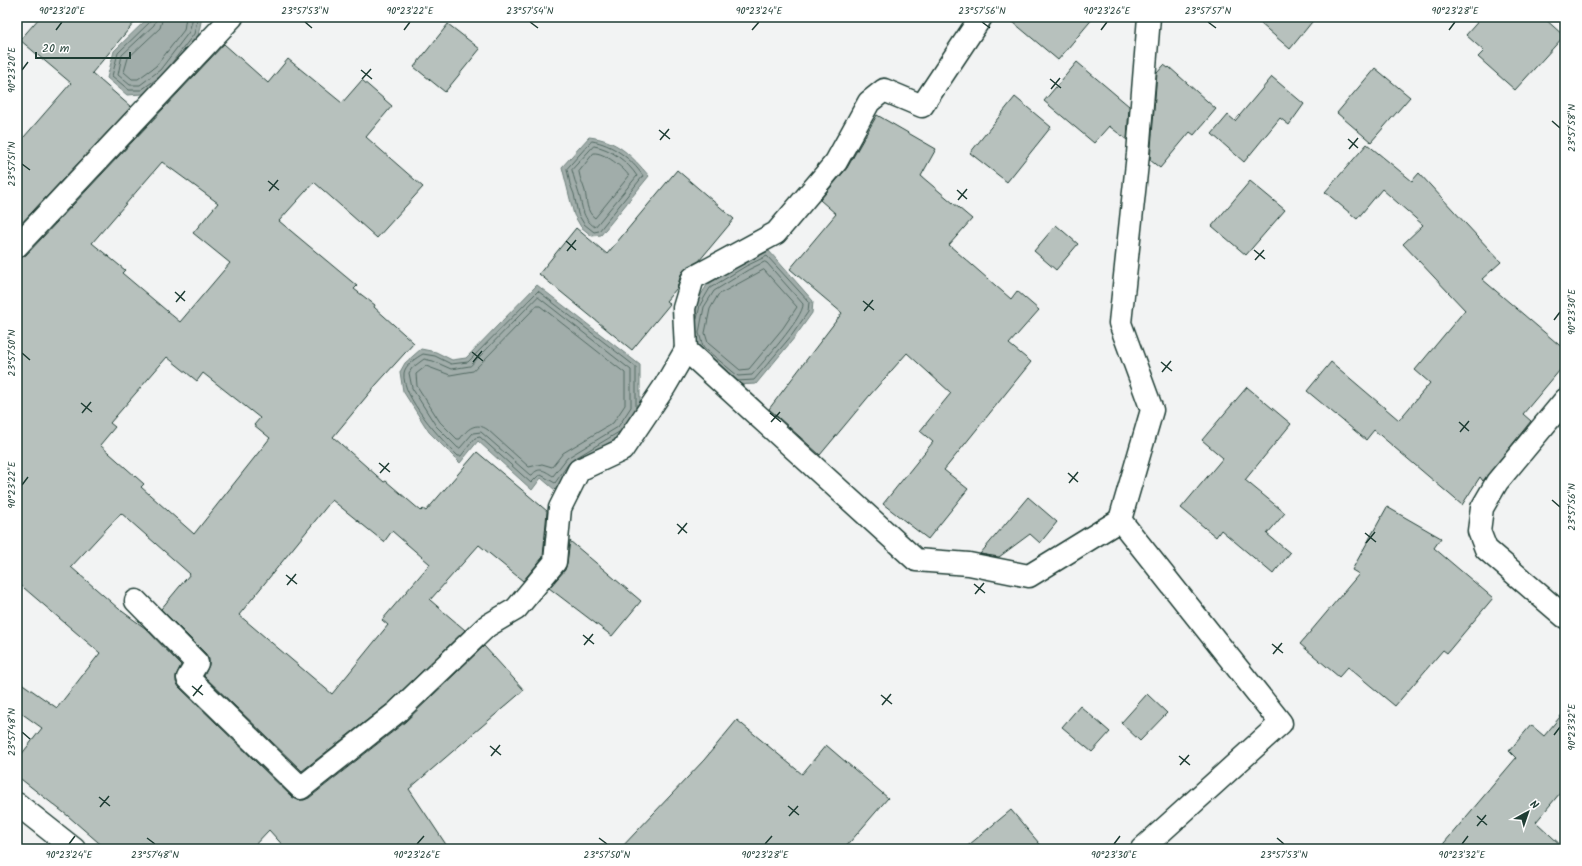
<svg xmlns="http://www.w3.org/2000/svg" width="1582" height="866" viewBox="0 0 1582 866" font-family="Kalam,sans-serif">
	<rect width="100%" height="100%" fill="#f2f3f3"/>
	<filter id="ink" filterUnits="userSpaceOnUse"><feTurbulence type="fractalNoise" baseFrequency=".025" numOctaves="2"/><feDisplacementMap in="SourceGraphic" scale="8" xChannelSelector="R" yChannelSelector="G"/><feConvolveMatrix kernelMatrix="1 2 1 2 8 2 1 2 1" color-interpolation-filters="sRGB"/></filter>
	<g filter="url(#ink)">
		<g fill="#a1adaa" stroke="#6d807b">
			<polygon points="149,17 202,17 198,36 167,77 143,94 127,95 107,78 114,51"/>
			<path d="M589,137C617,140 631,155 649,176L601,235L592,236L581,227L574,215L562,167Z"/>
			<polygon points="769,251 813,301 812,313 795,337 756,384 735,385 695,352 689,333 696,303 707,285 744,262"/>
			<polygon points="537,285 640,365 640,410 624,434 572,465 555,490 541,478 532,490 478,441 460,463 429,432 403,391 400,372 405,363 421,349 436,352 452,360 466,358"/>
		</g>
		<g fill="none" stroke-linecap="round" stroke-linejoin="round">
			<g stroke="#536a63" stroke-width="1">
				<polyline points="152,17 151,21 118,53 112,76 129,90 141,90 158,78"/>
				<polyline points="157,17 154,25 122,55 118,75 130,85 140,85 160,70 189,32 193,17"/>
				<polyline points="163,17 160,28 128,58 124,72 132,79 138,79 156,66 184,30 186,17"/>
				<polyline points="171,64 194,34 198,17"/>
				<path d="M592,141C612,144 632,159 643,176L599,231L594,232L584,224L578,214L574,194L570,184L567,169Z"/>
				<path d="M594,146C610,148 628,162 637,176L595,227C581,218 583,205 578,191C576,184 574,178 572,170Z"/>
				<path d="M594,153C604,152 624,168 629,176L595,218C586,212 587,200 585,191C583,184 580,179 579,172Z"/>
				<path d="M765,262L767,263L803,304C804,317 762,363 752,375L738,376L703,347L699,333L704,307L714,291L748,270Z"/>
				<polygon points="764,270 797,307 783,328 749,369 740,370 708,343 705,333 710,309 718,295"/>
				<path d="M538,297L631,370V407L618,427L567,458L553,476C545,471 539,466 532,475H530L481,432L473,433L460,448H458L436,426L412,388L409,373L412,368L424,359L433,361L451,369L470,366Z"/>
				<path d="M537,306H540L625,373V405L613,423L563,453L552,467L542,464L529,467L488,430C476,421 467,429 460,439H457L440,422L417,386L416,374L426,366L450,375L473,371Z"/>
				<polyline points="697,319 700,305 710,288 746,266 767,256 809,302 808,312 792,335 754,380 737,381"/>
				<path d="M574,459L569,463L555,483L541,475L538,476L531,483L480,437L475,438L461,456H458C442,440 401,397 404,373C405,365 416,358 423,354L435,356L451,364L468,362L538,291L636,367V408"/>
				<polyline points="574,459 619,432"/>
			</g>
		</g>
		<g fill="#b7c1bd" stroke="#1f3d34" fill-rule="evenodd">
			<polygon points="40,17 139,17 92,73 131,107 17,228 17,145 71,83 20,40"/>
			<polygon points="1007,17 1094,17 1058,60"/>
			<polygon points="1253,17 1316,17 1290,49"/>
			<polygon points="1482,17 1543,17 1564,36 1515,90 1478,57 1484,51 1466,35"/>
			<polygon points="448,24 480,49 445,92 414,67"/>
			<path d="M224,44L268,83L288,59L342,103L362,80L392,106L366,137L423,187L377,238L314,182L279,221L357,286L354,289L375,305L374,307L414,343L376,385L333,437L384,482L386,481L421,511L423,509L426,511L477,452L547,511L543,557L523,581L479,545L430,600L465,630L389,703L302,771L204,676L209,665V659L206,654L161,609L190,574L121,513L71,567L119,609L145,628L181,665L176,676V682L179,687L292,797L298,800H304L309,798L405,722L484,646L524,690L409,789L449,849H286L269,830L251,849H106L68,816L17,776V760L42,728L17,710V680L57,708L100,653L17,582V258H21L26,255ZM162,162L218,203L193,233L230,263L180,322L122,273L125,270L92,243ZM167,357L197,381L203,373L260,418L254,425L270,438L194,534L141,487L144,484L100,445L115,427L110,423ZM332,500L384,542L392,531L430,564L382,620L388,625L332,694L239,615Z"/>
			<polygon points="1077,62 1129,106 1127,140 1109,126 1094,143 1044,101"/>
			<polygon points="1164,65 1168,68 1169,67 1216,109 1194,135 1190,132 1160,168 1150,160 1157,73"/>
			<polygon points="1375,68 1410,97 1371,142 1337,113"/>
			<polygon points="1272,77 1304,104 1289,125 1280,118 1244,162 1212,134 1228,115 1235,121"/>
			<polygon points="1015,97 1051,127 1007,182 970,153"/>
			<polygon points="877,115 936,149 921,176 972,219 949,245 1011,299 1017,291 1039,310 1009,344 1031,362 944,470 968,489 928,539 883,504 933,442 920,431 951,393 907,353 870,395 820,455 769,409 842,313 790,269 836,214 820,200 847,168"/>
			<polygon points="1367,144 1412,181 1419,173 1501,262 1482,279 1565,350 1565,364 1523,414 1531,421 1483,481 1480,477 1462,505 1374,430 1366,440 1307,391 1331,362 1399,420 1430,383 1415,370 1465,310 1403,244 1423,225 1382,189 1357,219 1325,192"/>
			<polygon points="677,170 734,219 699,261 687,267 681,274 677,288 666,301 670,304 632,350 539,274 576,228 607,254"/>
			<polygon points="1250,181 1285,210 1246,255 1212,226"/>
			<polygon points="1056,225 1078,244 1056,270 1034,251"/>
			<polygon points="1247,387 1291,424 1245,480 1285,513 1267,534 1290,553 1273,574 1221,530 1216,537 1181,508 1223,458 1202,440"/>
			<polygon points="1028,497 1057,522 1040,543 1030,534 999,557 980,554"/>
			<polygon points="1387,507 1441,538 1434,548 1493,598 1447,653 1443,650 1395,706 1348,667 1339,677 1300,644 1359,574 1352,570"/>
			<polygon points="570,541 641,601 612,636 549,588 565,570 567,563"/>
			<polygon points="1147,694 1167,713 1140,741 1121,723"/>
			<polygon points="1080,706 1110,732 1092,752 1062,727"/>
			<polygon points="1565,711 1565,787 1536,822 1565,849 1439,849 1516,758 1509,751 1531,725 1544,736"/>
			<polygon points="737,720 802,774 826,745 888,798 844,849 620,849 704,760"/>
			<polygon points="1011,810 1044,849 964,849"/>
		</g>
		<g fill="none" stroke-linecap="round" stroke-linejoin="round">
			<defs>
				<g id="street">
					<polyline points="981,17 922,106 884,90 869,102 836,162 776,233 693,278 684,308 686,350 916,560 969,564 1029,576 1120,520"/>
					<polyline points="17,246 232,17"/>
					<polyline points="1565,400 1497,482 1482,508 1479,531 1486,549 1565,617"/>
					<polyline points="136,601 197,663 188,678 301,788 397,712 487,626 516,609 555,562 560,508 579,470 622,450 665,386 686,350"/>
					<polyline points="17,804 74,849"/>
					<polyline points="1142,849 1281,723 1120,520 1152,410 1120,323 1138,154 1149,17"/>
				</g>
			</defs>
			<use href="#street" stroke="#1f3d34" stroke-width="25"/>
			<use href="#street" stroke="#fff" stroke-width="22"/>
		</g>
	</g>
	<path fill="none" stroke="#1f3d34" stroke-width="1.5" d="M305,22L312,28M530,22L538,28M982,22L990,28M1208,22L1216,28M56,30L62,22M404,30L410,22M752,30L759,22M1101,30L1107,22M1449,30L1455,22M22,70L28,62M361,70L372,79M362,79L371,69M1050,79L1061,88M1051,89L1060,78M1552,121L1560,128M659,130L670,139M1348,139L1358,148M660,140L669,129M1349,149L1358,138M22,164L30,170M268,181L279,190M957,190L967,199M269,191L278,180M958,200L967,189M566,241L576,250M1254,250L1265,259M567,251L576,240M1255,260L1264,250M175,292L185,301M863,301L874,310M176,302L185,291M864,311L873,300M1554,320L1560,312M472,352L483,361M22,353L30,360M473,362L482,351M1161,362L1172,371M1162,372L1171,361M81,403L92,412M82,413L91,402M770,413L781,422M771,422L780,412M1459,422L1469,431M1460,432L1469,421M379,463L390,472M380,473L389,463M1068,473L1078,482M1069,483L1078,472M22,485L28,477M1552,500L1560,507M677,524L687,533M1365,533L1376,542M678,534L687,523M1366,543L1375,532M286,575L297,584M974,584L985,593M287,585L296,574M975,594L984,583M583,635L594,644M1272,644L1283,653M584,645L593,634M1273,654L1282,643M192,686L203,695M881,695L892,704M193,696L202,685M882,705L891,694M22,732L30,739M1554,735L1560,727M490,746L501,755M491,756L500,745M1179,756L1190,765M1180,765L1189,755M99,797L110,806M788,806L799,815M100,807L109,796M789,816L798,806M1477,816L1487,825M1477,826L1486,815M147,838L155,844M599,838L607,844M1277,838L1284,844M69,844L75,836M417,844L424,836M765,844L772,836M1114,844L1120,836M1462,844L1468,836"/>
	<rect width="1582" height="866" fill="none" stroke="#fff" stroke-width="44"/>
	<g transform="translate(1528 812) rotate(40)" stroke="#ffffff" stroke-width="3" paint-order="stroke">
	<path d="M0-3L7 15L0 10L-7 15Z" fill="#1f3d34"/>
	<text y="-6" font-size="11" font-weight="bold" text-anchor="middle" fill="#1f3d34">N</text>
	</g>
	<path d="M36 52v6h94v-6" fill="none" stroke="#1f3d34" stroke-width="2"/>
	<text x="42" y="52" font-size="12" fill="#1f3d34" stroke="#ffffff" stroke-width="3" paint-order="stroke">20 m</text>
	<rect x="22" y="22" width="1538" height="822" fill="none" stroke="#1f3d34" stroke-width="1.5"/>
	<g font-size="10" text-anchor="middle" fill="#1f3d34">
		<text x="62" y="14">90°23'20"E</text>
		<text x="305" y="14">23°57'53"N</text>
		<text x="410" y="14">90°23'22"E</text>
		<text x="530" y="14">23°57'54"N</text>
		<text x="759" y="14">90°23'24"E</text>
		<text x="982" y="14">23°57'56"N</text>
		<text x="1107" y="14">90°23'26"E</text>
		<text x="1208" y="14">23°57'57"N</text>
		<text x="1455" y="14">90°23'28"E</text>
		<text transform="translate(11 70) rotate(-90)" y="4">90°23'20"E</text>
		<text transform="translate(1571 128) rotate(-90)" y="4">23°57'58"N</text>
		<text transform="translate(11 164) rotate(-90)" y="4">23°57'51"N</text>
		<text transform="translate(1571 312) rotate(-90)" y="4">90°23'30"E</text>
		<text transform="translate(11 353) rotate(-90)" y="4">23°57'50"N</text>
		<text transform="translate(11 485) rotate(-90)" y="4">90°23'22"E</text>
		<text transform="translate(1571 507) rotate(-90)" y="4">23°57'56"N</text>
		<text transform="translate(1571 727) rotate(-90)" y="4">90°23'32"E</text>
		<text transform="translate(11 732) rotate(-90)" y="4">23°57'48"N</text>
		<text x="69" y="858">90°23'24"E</text>
		<text x="155" y="858">23°57'48"N</text>
		<text x="417" y="858">90°23'26"E</text>
		<text x="607" y="858">23°57'50"N</text>
		<text x="765" y="858">90°23'28"E</text>
		<text x="1114" y="858">90°23'30"E</text>
		<text x="1284" y="858">23°57'53"N</text>
		<text x="1462" y="858">90°23'32"E</text>
	</g>
</svg>
